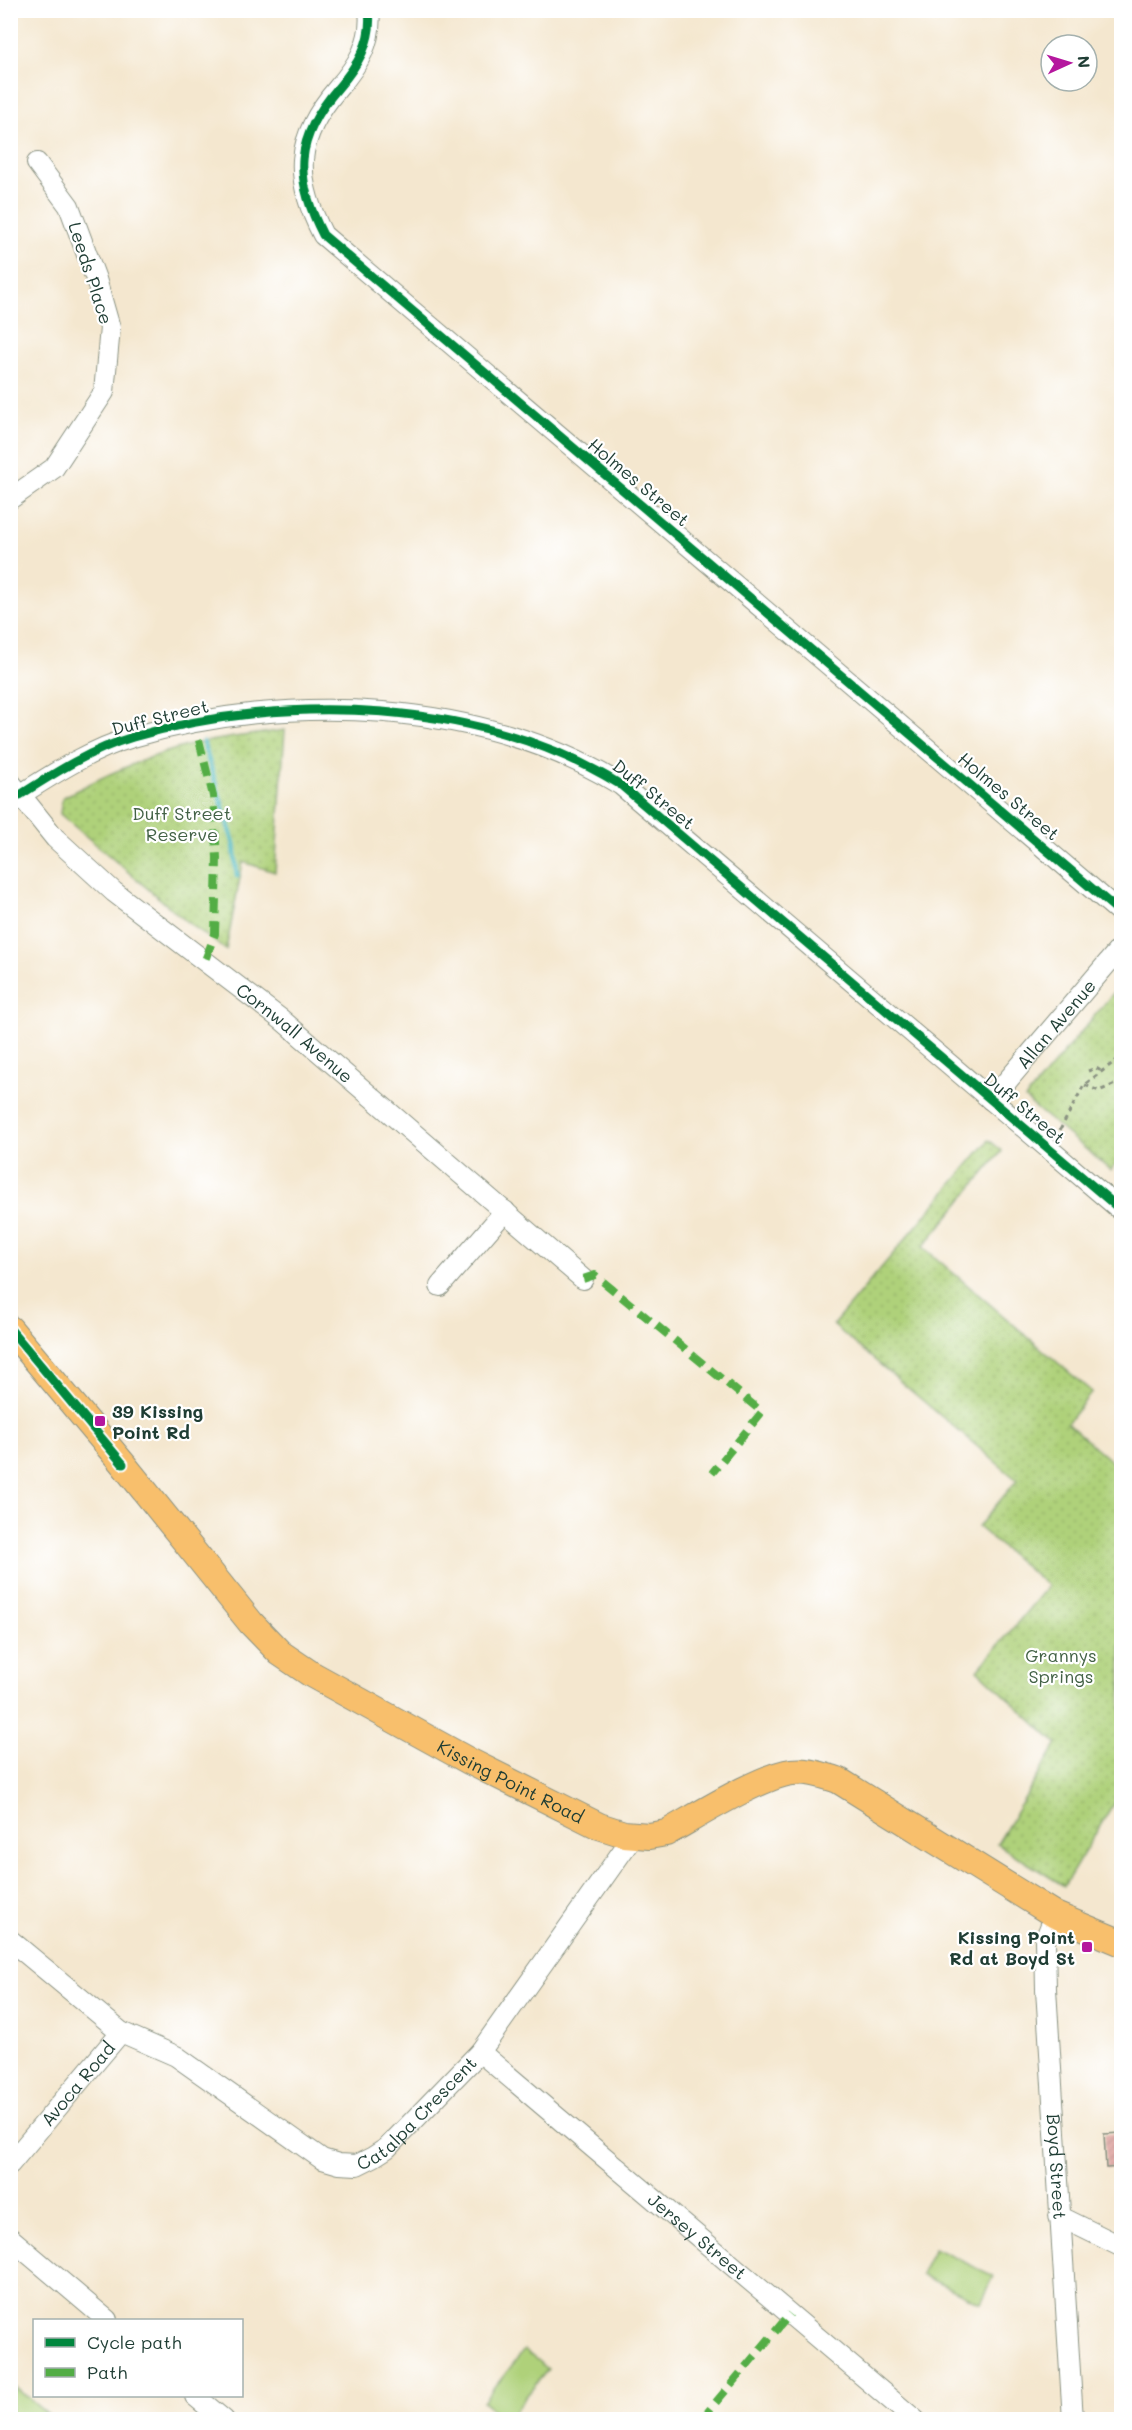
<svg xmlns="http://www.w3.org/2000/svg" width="1132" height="2430" viewBox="0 0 1132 2430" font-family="Mali,sans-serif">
	<defs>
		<pattern id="park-dots" width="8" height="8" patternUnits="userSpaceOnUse" patternTransform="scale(1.5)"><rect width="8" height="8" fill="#afd17a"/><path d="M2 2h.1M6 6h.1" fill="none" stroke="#96b46a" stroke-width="1.8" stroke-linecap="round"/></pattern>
		<pattern id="building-hatch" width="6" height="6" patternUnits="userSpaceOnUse" patternTransform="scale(1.5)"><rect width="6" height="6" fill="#dc9b97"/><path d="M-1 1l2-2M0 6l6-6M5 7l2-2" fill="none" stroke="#b2807c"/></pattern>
	</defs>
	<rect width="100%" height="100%" fill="#fff"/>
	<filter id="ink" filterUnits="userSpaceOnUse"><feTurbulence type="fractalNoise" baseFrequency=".0167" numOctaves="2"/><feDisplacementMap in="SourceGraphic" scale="12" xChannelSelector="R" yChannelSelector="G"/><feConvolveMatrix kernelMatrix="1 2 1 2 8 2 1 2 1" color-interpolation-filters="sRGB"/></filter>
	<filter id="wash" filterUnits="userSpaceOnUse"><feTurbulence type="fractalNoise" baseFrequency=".008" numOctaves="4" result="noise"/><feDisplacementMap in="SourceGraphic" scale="24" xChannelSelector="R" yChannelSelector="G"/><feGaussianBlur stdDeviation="1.35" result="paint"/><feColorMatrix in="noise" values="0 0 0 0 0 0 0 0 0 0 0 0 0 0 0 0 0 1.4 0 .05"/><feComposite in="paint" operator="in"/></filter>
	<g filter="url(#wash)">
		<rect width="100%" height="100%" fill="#f4e7cf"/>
		<g fill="#afd17a" stroke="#678757" stroke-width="1.5">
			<polygon points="934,2248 994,2276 981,2303 921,2275"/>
			<polygon points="524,2350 548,2369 508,2419 505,2419 483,2402"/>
			<polygon points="16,2388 53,2419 11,2419 11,2395"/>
		</g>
		<g fill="url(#park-dots)" stroke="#678757" stroke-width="1.5">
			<path d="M285,730L275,872L243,862L226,950L187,922L60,814L62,798C106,774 154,753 203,742C230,737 257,734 285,730Z"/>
			<polygon points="1121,984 1121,1157 1111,1170 1025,1099"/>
			<polygon points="989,1140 1002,1151 923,1247 1092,1392 1067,1423 1121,1470 1121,1791 1064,1886 997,1844 1057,1744 978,1670 1048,1586 978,1527 1017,1480 833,1325"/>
		</g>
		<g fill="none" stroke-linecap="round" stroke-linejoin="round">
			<polyline stroke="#45b5be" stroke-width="5" points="203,742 234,844 237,876"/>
		</g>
		<g id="blocks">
			<polygon fill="url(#building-hatch)" points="1122,2133 1122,2167 1106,2168 1104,2134"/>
		</g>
	</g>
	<g filter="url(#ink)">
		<use href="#blocks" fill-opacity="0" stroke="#8a9282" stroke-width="1.5"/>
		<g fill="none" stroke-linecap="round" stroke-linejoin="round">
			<defs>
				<g id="minor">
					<path d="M369,10C373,42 357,66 338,88C295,138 293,177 323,235L1122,914"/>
					<polyline points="10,499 54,468 104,392 110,328 96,279 69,206 37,163"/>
					<path id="s1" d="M10,782L55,838L114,892L282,1020L583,1279"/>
					<path d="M20,795C56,772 92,749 133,737C286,692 482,699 621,785L1122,1211"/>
					<path id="s2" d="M991,1100L1122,946"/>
					<polyline points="440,1286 505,1211"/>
					<path id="s3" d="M1055,1915L1045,1940L1046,1989L1073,2420"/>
					<path id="s4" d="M10,1940L121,2032L176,2056L322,2159L339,2164L357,2165L373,2157L387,2148L480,2052L634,1835"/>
					<path id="s5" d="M480,2052L915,2420"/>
					<path id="s6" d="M10,2164L121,2032"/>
					<polyline points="1059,2216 1122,2247"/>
					<polyline points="10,2238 107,2320"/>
					<polyline points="195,2396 224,2420"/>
				</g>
				<g id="major">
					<path id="s7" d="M10,1329L123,1464L251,1623L280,1653L311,1674L469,1761L599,1826L624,1834L649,1836L666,1833C697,1816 760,1776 792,1772C809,1770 822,1775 838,1780L1055,1915L1122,1943"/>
				</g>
			</defs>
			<use href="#minor" stroke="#8a9282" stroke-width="22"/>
			<use href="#major" stroke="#8a9282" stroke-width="28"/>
			<g stroke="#8a9282" stroke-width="3" stroke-dasharray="4.5 4.5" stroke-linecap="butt">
				<polyline points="1122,1018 1119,1021 1122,1023"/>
				<polyline points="1088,1071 1096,1068 1101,1071"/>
				<polyline points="1085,1085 1099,1091 1122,1081"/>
				<polyline points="1060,1130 1084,1085 1122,1056"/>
			</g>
			<use href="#minor" stroke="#fff" stroke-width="20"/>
			<use href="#major" stroke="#f8bf6c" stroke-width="26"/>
			<g stroke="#52ad45" stroke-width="8" stroke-dasharray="15 8" stroke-linecap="butt">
				<polyline points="199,740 213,796 217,858 215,934 204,963"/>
				<polyline points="583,1279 595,1275 762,1412 712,1473"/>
				<polyline points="701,2420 790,2314"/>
			</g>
			<defs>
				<g id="cycleway">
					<path d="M369,10C373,42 357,66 338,88C295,138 293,177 323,235L1122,914"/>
					<path d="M20,795C56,772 92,749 133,737C286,692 482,699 621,785L1122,1211"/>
					<polyline points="10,1329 123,1464"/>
				</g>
			</defs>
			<use href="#cycleway" stroke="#fff" stroke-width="13"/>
			<use href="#cycleway" stroke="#00873e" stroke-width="9"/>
		</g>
	</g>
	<g fill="#b5179e" stroke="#fff" stroke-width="2">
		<rect x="94" y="1415" width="12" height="12" rx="3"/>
		<rect x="1081" y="1941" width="12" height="12" rx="3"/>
	</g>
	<g text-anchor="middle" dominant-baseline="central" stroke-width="4.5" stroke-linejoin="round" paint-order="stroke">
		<g font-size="18" fill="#1f3d34" stroke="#fff">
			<text transform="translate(91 273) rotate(72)">Leeds Place</text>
			<text transform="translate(639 482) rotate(40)">Holmes Street</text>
			<text transform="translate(160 717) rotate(-14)">Duff Street</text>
			<text transform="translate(654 794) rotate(39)">Duff Street</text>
			<text transform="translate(1009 796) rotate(40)">Holmes Street</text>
			<text stroke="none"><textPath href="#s2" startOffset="100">Allan Avenue</textPath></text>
			<text stroke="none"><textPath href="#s1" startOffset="381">Cornwall Avenue</textPath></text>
			<text transform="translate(1025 1108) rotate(40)">Duff Street</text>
			<text stroke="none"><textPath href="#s7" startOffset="686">Kissing Point Road</textPath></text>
			<text stroke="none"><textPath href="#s6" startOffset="105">Avoca Road</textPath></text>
			<text stroke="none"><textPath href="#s4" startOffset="498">Catalpa Crescent</textPath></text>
			<text stroke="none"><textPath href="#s3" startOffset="254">Boyd Street</textPath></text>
			<text stroke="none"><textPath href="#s5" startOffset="285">Jersey Street</textPath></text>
		</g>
		<g font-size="18" fill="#436246" stroke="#fff">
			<text x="182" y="813">Duff Street<tspan x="182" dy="21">Reserve</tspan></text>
			<text x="1061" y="1655">Grannys<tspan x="1061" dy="21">Springs</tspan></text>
		</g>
		<g font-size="18" font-weight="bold" fill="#1f3d34" stroke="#fff" text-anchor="start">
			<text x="112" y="1411">39 Kissing<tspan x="112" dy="21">Point Rd</tspan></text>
			<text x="1075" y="1937" text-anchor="end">Kissing Point<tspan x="1075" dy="21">Rd at Boyd St</tspan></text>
		</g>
	</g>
	<rect width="1132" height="2430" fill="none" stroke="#fff" stroke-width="36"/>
	<rect x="33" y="2319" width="210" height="78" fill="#ffffff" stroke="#a5b1ae" stroke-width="1.5"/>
	<rect x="45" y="2338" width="30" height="9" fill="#00873e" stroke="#a5b1ae" stroke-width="1.5"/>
	<text x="87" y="2349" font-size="18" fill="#1f3d34">Cycle path</text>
	<rect x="45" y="2368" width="30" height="9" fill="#52ad45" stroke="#a5b1ae" stroke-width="1.5"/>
	<text x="87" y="2379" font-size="18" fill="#1f3d34">Path</text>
	<g transform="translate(1069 63) rotate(86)"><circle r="28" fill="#ffffff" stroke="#a5b1ae" stroke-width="1.5"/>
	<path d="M0-4.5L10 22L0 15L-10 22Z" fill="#b5179e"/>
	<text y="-9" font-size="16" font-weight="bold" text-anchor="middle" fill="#1f3d34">N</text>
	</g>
</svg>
